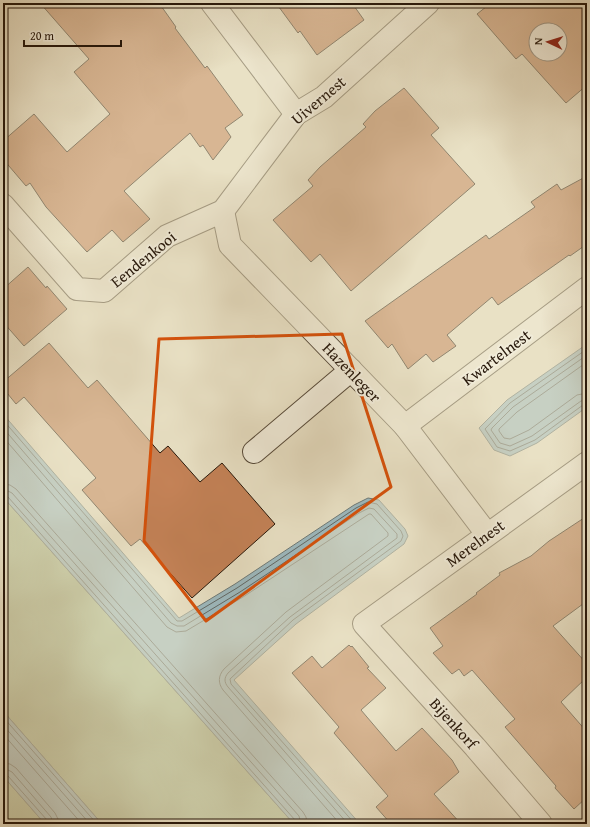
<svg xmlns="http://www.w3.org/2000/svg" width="590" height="827" viewBox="0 0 590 827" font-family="'Gentium Book Plus',serif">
	<rect width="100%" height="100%" fill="#e9e1c5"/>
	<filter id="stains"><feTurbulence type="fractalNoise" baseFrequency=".005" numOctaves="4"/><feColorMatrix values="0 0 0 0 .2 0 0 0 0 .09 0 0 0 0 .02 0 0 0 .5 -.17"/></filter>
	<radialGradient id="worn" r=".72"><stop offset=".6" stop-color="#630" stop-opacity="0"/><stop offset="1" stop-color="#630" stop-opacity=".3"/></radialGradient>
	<g fill="#b3c397" stroke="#6c6d50">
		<polygon points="3,497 294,824 102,824 3,711"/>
		<polygon points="3,776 45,824 3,824"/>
	</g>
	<g fill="#9dbac0" stroke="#6d7977">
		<polygon points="587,344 587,407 537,443 510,456 494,450 479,428 507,400"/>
		<polygon points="3,414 179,618 235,584 354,505 368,498 379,500 405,529 408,536 404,544 296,624 234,680 360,824 294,824 3,497"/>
		<polygon points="3,711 102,824 45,824 3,776"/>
	</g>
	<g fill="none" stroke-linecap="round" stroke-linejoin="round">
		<g stroke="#626865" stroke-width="1">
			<polyline points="587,349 510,403 485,429 497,447 510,451 535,440 583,405 587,404"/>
			<polyline points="587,355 513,407 492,428 491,430 500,443 510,446 532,436 581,401 587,399"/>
			<polyline points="587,362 517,412 499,429 499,431 504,438 510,439 529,430 577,395 587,393"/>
			<polyline points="3,420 177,621 182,621 237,588 356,508 368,502 377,504 401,531 403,536 401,541 293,620 230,679 231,684 355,824"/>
			<path d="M3,428L171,623L177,626H184L240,592L359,513L369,508L374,509L397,534V538L290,617L228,673C224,678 224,682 228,687L348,824"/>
			<path d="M3,437L167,627L176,632L186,631L243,597L369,514H371L388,533V536L286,612L224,669C218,676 218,683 223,690L340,824"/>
			<polyline points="3,484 10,485 16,489 303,812 306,817 307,824"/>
			<polyline points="3,490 8,491 12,493 299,816 301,824"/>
			<polyline points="3,495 8,497 295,820 296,824"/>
			<polyline points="3,717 97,824"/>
			<polyline points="3,725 90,824"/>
			<polyline points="3,734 82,824"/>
			<polyline points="3,763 10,764 16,768 55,813 58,819 59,824"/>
			<polyline points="3,769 8,770 12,772 51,817 53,824"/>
			<polyline points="3,774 8,776 47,820 48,824"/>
		</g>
	</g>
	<g fill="#c48257" stroke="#26170a" fill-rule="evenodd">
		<polygon points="40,3 159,3 176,27 175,28 205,68 207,66 243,115 225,128 231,137 213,160 203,145 200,147 190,133 124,191 150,219 123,242 112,230 87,252 46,207 30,183 26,186 3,159 3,141 34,114 67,152 110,114 74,72 89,59"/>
		<polygon points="276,3 352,3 364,20 317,55 300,31 298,33"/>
		<path d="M491,3H587V85L566,103L522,54L516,59L477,14ZM536,30H560V54H536Z"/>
		<polygon points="404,88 439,128 431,135 475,184 351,291 320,254 311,262 273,220 313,186 308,180 320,167 366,127 363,124 375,111"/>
		<polygon points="587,176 587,244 570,256 569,255 498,305 492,297 447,335 456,346 433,362 426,354 408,369 392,344 388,348 365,321 486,235 489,239 535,207 531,202 557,184 561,190"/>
		<polygon points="28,267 46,288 47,286 67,309 24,346 3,322 3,289"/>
		<polygon points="49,343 88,388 97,380 160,453 168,446 200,482 222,463 275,524 192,598 140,539 131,546 82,490 96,478 24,397 16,404 3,388 3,382"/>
		<polygon points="587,516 587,601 553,626 587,664 587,677 561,702 587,732 587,797 574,809 555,788 556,786 505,727 515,719 472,670 464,676 459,669 452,674 433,653 443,646 430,628 477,594 476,593 500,575 499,573 531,556 549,541"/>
		<polygon points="349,645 351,647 352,646 369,667 367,668 386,688 361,710 378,730 396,751 422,728 452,760 459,772 434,794 461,824 391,824 376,807 388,796 334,733 339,727 292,673 312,656 322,668"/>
	</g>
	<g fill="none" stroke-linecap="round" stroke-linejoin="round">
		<defs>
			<g id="minor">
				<polyline points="212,3 296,114"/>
				<polyline points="3,205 77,289 104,291 167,236 223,211 296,114 324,97 428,3"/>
				<polyline points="223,211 230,245 405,426 487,534"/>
				<polyline points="405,426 587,288"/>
				<polyline points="254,452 351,370"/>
				<polyline points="541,824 475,747 364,624 587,463"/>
			</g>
		</defs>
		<use href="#minor" stroke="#574a39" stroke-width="24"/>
		<use href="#minor" stroke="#f1ecd9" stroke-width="22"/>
	</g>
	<path d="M0 0H590V827H0ZM342,334L391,487L206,621L144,541L159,339Z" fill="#e9e1c5" fill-opacity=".55" fill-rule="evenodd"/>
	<path fill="none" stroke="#d5520c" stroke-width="3" stroke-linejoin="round" d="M342,334L391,487L206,621L144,541L159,339Z"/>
	<g text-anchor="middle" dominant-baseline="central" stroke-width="4" stroke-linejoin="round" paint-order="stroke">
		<g font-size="16" fill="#26170a" stroke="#f1ecd9">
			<text transform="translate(318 100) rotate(-40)">Uivernest</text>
			<text transform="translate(143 259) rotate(-39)">Eendenkooi</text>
			<text transform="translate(496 357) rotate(-37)">Kwartelnest</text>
			<text transform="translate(352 372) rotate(46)">Hazenleger</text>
			<text transform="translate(475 543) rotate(-36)">Merelnest</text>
			<text transform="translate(454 723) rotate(48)">Bijenkorf</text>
		</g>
	</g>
	<rect width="590" height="827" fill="none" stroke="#e9e1c5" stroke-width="16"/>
	<rect x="4" y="4" width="582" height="819" fill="none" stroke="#26170a" stroke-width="2"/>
	<rect x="8" y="8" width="574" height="811" fill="none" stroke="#26170a"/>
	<g transform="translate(548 42) rotate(274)"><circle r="19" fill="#f1ecd9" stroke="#a09786"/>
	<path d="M0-3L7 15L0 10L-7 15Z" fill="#8f2418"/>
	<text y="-6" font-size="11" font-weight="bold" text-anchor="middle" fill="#26170a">N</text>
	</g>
	<path d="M24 40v6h97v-6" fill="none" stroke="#26170a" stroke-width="2"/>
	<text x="30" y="40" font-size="12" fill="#26170a" stroke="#f1ecd9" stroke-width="3" paint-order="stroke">20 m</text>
	<rect width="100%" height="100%" filter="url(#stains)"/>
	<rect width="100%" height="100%" fill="url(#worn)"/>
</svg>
